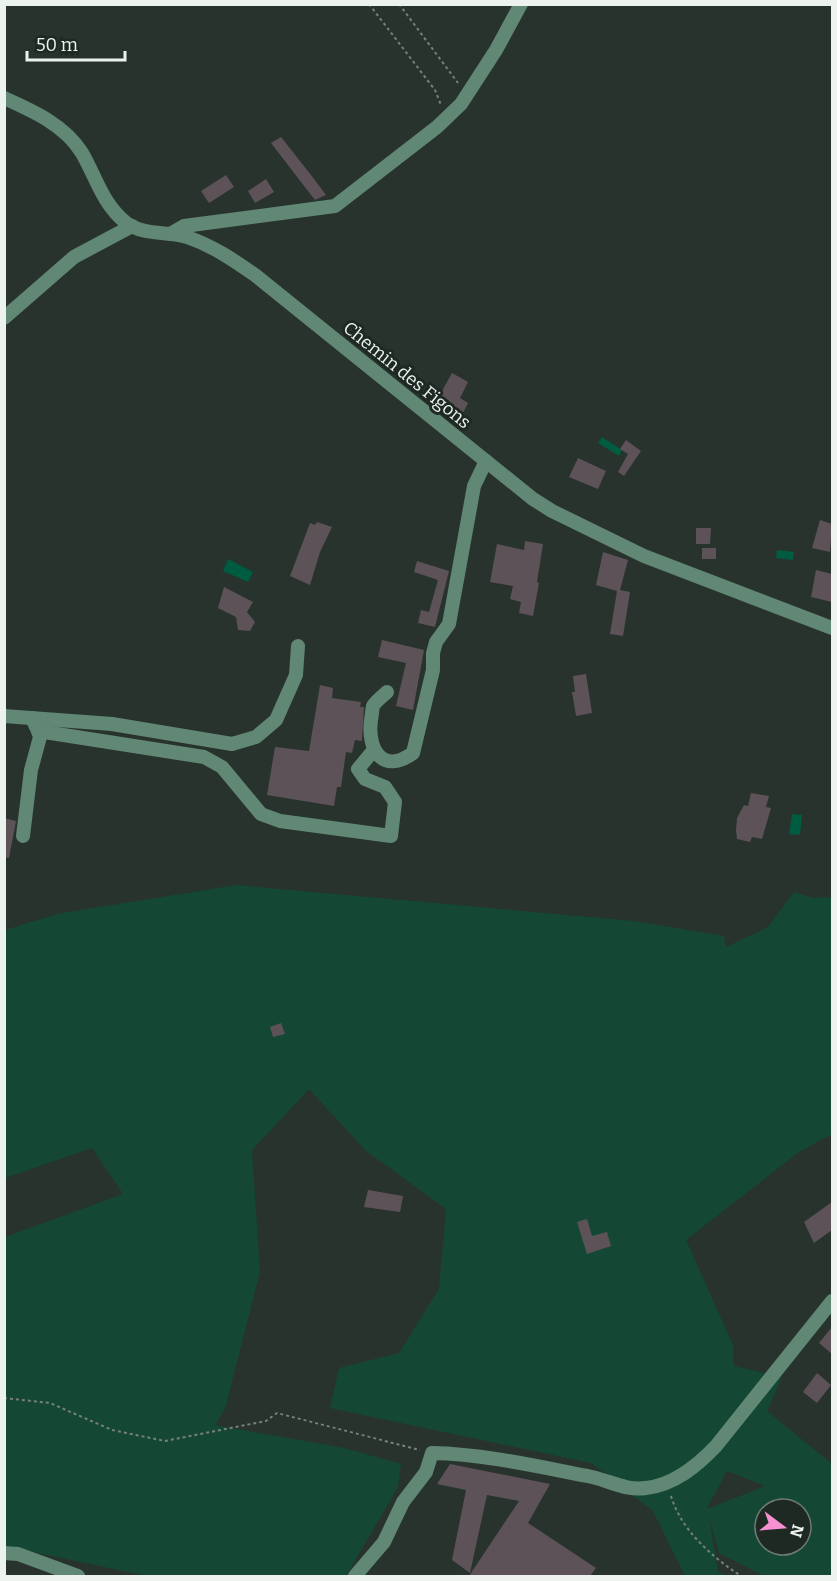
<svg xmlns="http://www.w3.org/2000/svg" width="837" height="1581" viewBox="0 0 837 1581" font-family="Bitter,serif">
	<rect width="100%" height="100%" fill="#28332d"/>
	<path fill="#144835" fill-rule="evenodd" d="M236,885L633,921L724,936L726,947L768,927L794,892L813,898L832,897V1134L799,1152L686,1240L733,1345L734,1366L782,1377L767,1411L832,1464V1576H764L719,1553L709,1517L718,1572L727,1576H685L653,1511L591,1463L330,1408L339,1368L399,1353L439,1289L446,1209L366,1151L309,1089L252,1150L260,1272L225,1409L215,1425L344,1448L401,1464L398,1487L346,1576H147L5,1546V1237L123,1194L92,1148L5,1178V930L57,914ZM727,1471L765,1486L707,1509V1508ZM765,1509H801V1545H765Z"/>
	<g fill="#005c40">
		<polygon points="602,437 622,450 619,456 598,443"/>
		<polygon points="777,550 794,552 793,560 776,558"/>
		<polygon points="228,559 253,572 248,582 223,571"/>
		<polygon points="792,814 802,815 800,835 789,834"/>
	</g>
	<g fill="#5d5258">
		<polygon points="281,137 311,175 326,195 315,200 301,182 271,143"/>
		<polygon points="226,175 234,187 209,203 201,191"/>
		<polygon points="266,179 274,192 255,203 248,191"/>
		<polygon points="452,373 468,382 460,398 468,403 461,417 436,402"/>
		<polygon points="626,440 641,451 624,476 618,472 628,454 620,449"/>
		<polygon points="578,458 606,471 598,489 569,477"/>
		<polygon points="820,520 832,524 830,552 812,548"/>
		<polygon points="317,522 332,527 320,552 310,585 290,576 310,523 315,525"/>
		<polygon points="696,528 711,528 710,544 696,544"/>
		<polygon points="525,541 543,544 537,582 539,583 533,616 519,613 521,602 510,599 513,586 490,582 497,544 524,550"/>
		<rect x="702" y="548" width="14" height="11"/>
		<polygon points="603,552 628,560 620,590 630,592 623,636 610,634 617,591 596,585"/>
		<polygon points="417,561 449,571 435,627 418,623 421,610 429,612 438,580 414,572"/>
		<polygon points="816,570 832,574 832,602 811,597"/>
		<polygon points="224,587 253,602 247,612 255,622 250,631 238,630 236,617 218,608"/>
		<polygon points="382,640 424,650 413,710 396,706 406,663 378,657"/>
		<polygon points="586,674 592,713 576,716 572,692 575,692 573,676"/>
		<polygon points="320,685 333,688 332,698 361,702 360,707 364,707 362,741 355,740 352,753 346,752 341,787 337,787 334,806 267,795 275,747 309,751"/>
		<polygon points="751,793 769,796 766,807 771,808 762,839 752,837 750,842 737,839 736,830 737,818 744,805 748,806"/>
		<polygon points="4,818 16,821 9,858 4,857"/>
		<polygon points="281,1023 285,1034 273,1037 270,1027"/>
		<polygon points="368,1190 403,1196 400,1212 364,1207"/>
		<polygon points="832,1202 832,1230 814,1243 804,1222"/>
		<polygon points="587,1219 592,1236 607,1232 611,1246 587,1254 577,1222"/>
		<polygon points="832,1327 832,1354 819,1343"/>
		<polygon points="817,1373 831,1385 817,1403 803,1392"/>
		<polygon points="450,1464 550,1484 528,1523 596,1568 590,1576 469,1576 519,1501 487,1495 470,1573 452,1560 466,1490 437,1484"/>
	</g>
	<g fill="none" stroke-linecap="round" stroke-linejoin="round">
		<g stroke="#77807b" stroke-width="2" stroke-dasharray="3 3" stroke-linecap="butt">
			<polyline points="369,4 435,90 441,105"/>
			<polyline points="399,4 458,83"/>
			<polyline points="4,1398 50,1403 112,1430 165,1441 266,1421 277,1413 420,1450"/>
			<path d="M671,1496C681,1530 712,1557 741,1576"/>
		</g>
		<g stroke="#618775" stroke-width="14">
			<path d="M4,98C33,111 65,125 82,153C96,177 102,203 125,222C143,236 167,231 187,237C213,246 232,259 255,275L533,499L552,511L644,556L832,628"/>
			<polyline points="170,234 184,226 335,206 437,127 461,104 496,50 521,4"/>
			<polyline points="4,318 74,257 132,226"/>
			<path d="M387,692C383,696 376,701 373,706C372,710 372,716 371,720C367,750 383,775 413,753L433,670V653L436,642L449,624L474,486L486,461"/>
			<polyline points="4,716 112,724 232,744 256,737 276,720 296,675 298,646"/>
			<polyline points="32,718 38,731 204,757 222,767 261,814 280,821 391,836 395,802 385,787 365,779 358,769 373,751"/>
			<polyline points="23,836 31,770 40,737 38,731"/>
			<polyline points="4,1553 18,1554 78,1576"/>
			<path d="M355,1576L384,1542L403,1502L426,1472L432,1453C485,1454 540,1467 592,1477C610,1481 627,1491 646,1488C674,1485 697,1466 716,1446L832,1301"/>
		</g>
	</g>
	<g text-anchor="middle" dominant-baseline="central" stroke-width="6" stroke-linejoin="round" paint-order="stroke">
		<g font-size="18" fill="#ecf3ef" stroke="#1e2924">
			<text transform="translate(407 375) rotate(39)">Chemin des Figons</text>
		</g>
	</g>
	<rect width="837" height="1581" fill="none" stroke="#ecf3ef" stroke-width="12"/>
	<g transform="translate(783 1527) rotate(106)"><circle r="28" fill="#1e2924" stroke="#707a75" stroke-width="1.5"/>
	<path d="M0-4.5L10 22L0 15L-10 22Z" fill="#f690d0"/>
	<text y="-9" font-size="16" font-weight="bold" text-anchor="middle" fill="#ecf3ef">N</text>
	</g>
	<path d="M27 51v9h98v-9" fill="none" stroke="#ecf3ef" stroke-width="3"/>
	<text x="36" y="51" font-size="18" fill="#ecf3ef" stroke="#1e2924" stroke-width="4.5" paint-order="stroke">50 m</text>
</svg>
